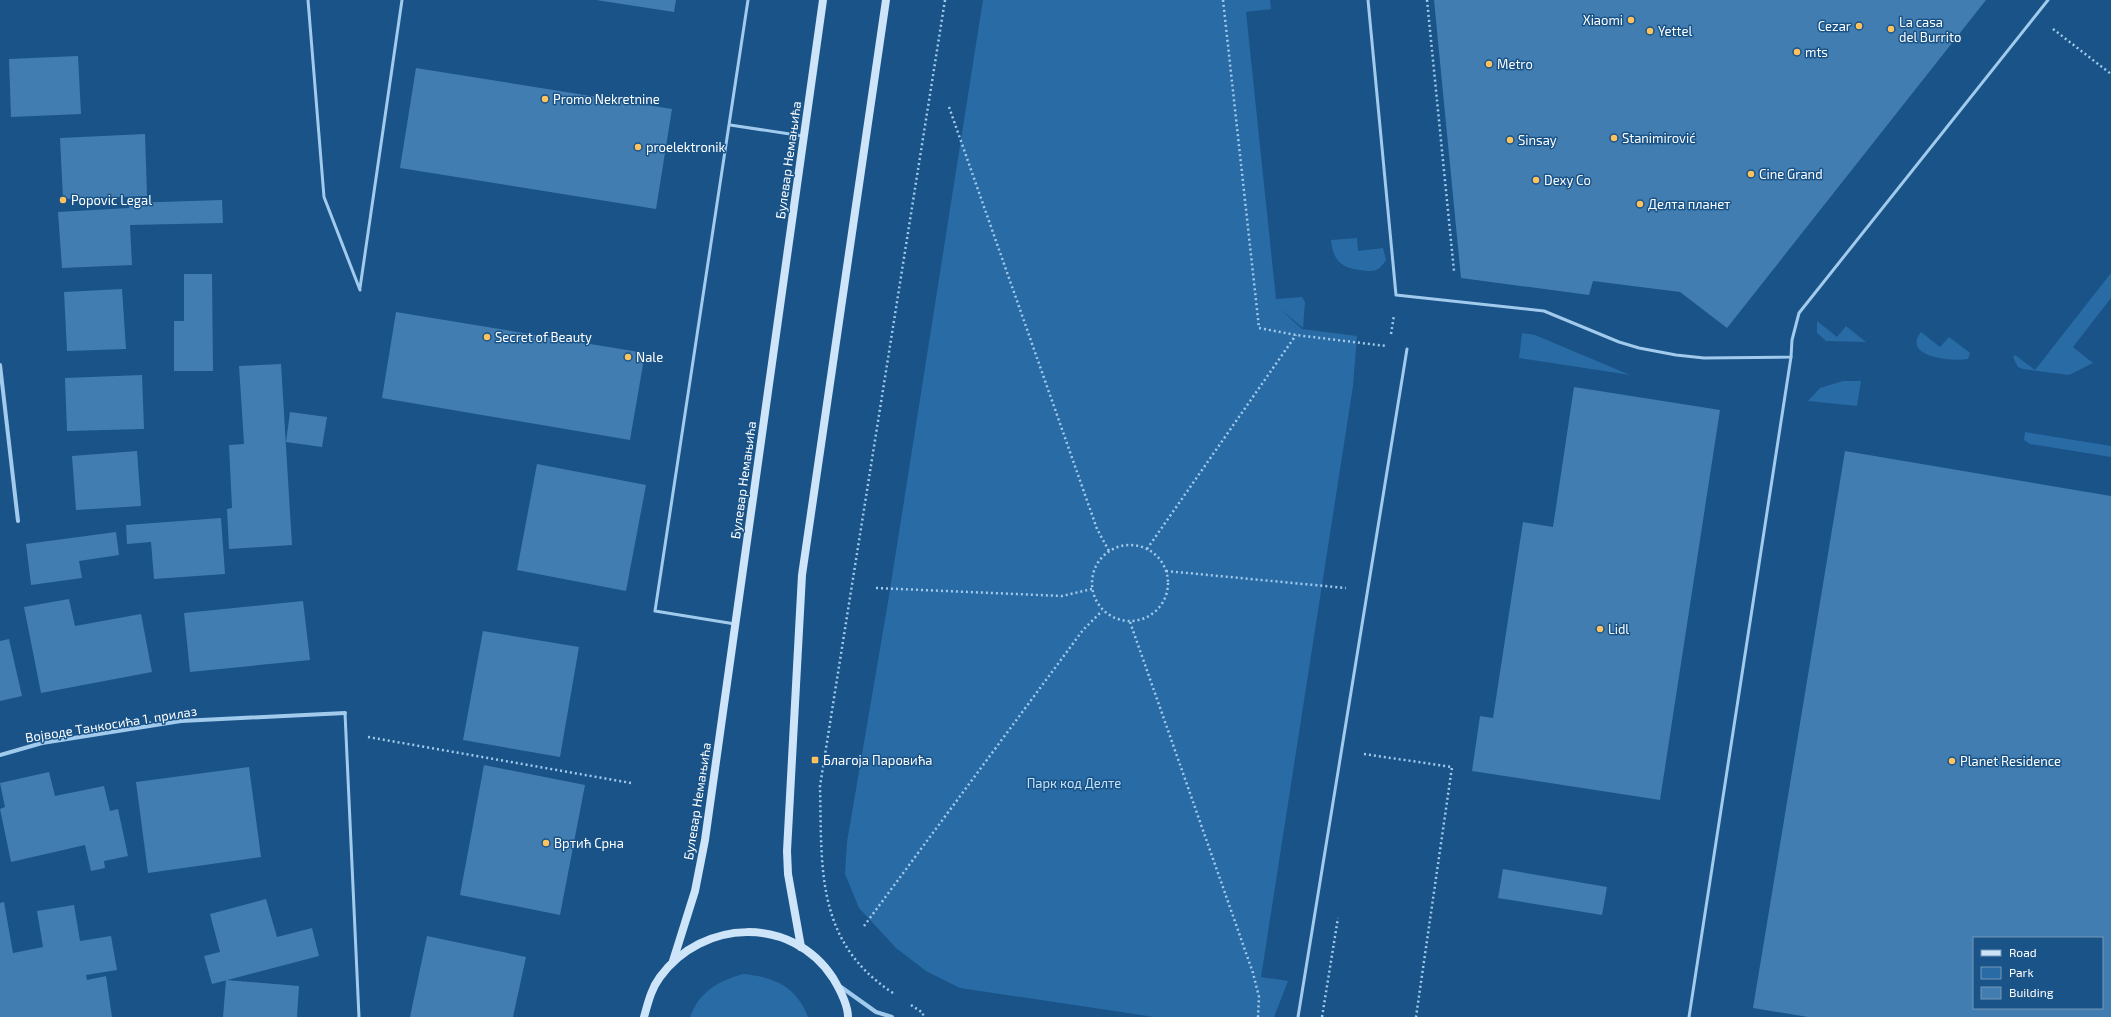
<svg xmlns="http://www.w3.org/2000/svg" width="2111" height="1017" viewBox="0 0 2111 1017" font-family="'Exo 2',sans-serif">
	<rect width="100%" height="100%" fill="#195387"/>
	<g fill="#296ba5">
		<polygon points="983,0 1270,0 1271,9 1246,12 1276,299 1302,297 1305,302 1303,328 1279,308 1302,329 1357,336 1353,386 1261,977 1288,981 1274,1017 1154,1017 960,988 926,971 896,948 859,908 845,874 847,842 889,596"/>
		<path d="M1357,238L1358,251L1383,248L1386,260C1378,272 1374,272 1360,270C1341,268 1333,260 1331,240Z"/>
		<polygon points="2111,273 2111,298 2073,347 2093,363 2069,375 2023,369 2018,367 2013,357 2015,355 2035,370"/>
		<polygon points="1817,321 1837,337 1846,326 1866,342 1826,341 1817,333"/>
		<path d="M1921,332L1940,347L1949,337L1970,353L1968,359C1953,362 1901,357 1921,332Z"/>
		<polygon points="1522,333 1535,335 1630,375 1519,358"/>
		<polygon points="1843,381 1861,381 1857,406 1808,401 1820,388"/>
		<polygon points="2025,432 2111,446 2111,457 2030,444 2024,440"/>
		<path d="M743,974C774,977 796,986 808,1017H690C699,992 718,981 743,974Z"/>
	</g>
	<g fill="#427db1" fill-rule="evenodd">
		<polygon points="596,0 676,0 674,12"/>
		<polygon points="1434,0 1986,0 1727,328 1680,292 1593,281 1589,295 1461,278"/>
		<polygon points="78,56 81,114 11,117 9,59"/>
		<polygon points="416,68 672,109 656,209 400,168"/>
		<polygon points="145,134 147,196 63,199 60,138"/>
		<polygon points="222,200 223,223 130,225 132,265 62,268 58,212 129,208 129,203"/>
		<polygon points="184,274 212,274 213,371 174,371 174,321 184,321"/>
		<polygon points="122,289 126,349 67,351 64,292"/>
		<polygon points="396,312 645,353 630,440 382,398"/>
		<polygon points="281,364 292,545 229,549 227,509 232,508 229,445 244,444 239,366"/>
		<polygon points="142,375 144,429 67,431 65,378"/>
		<polygon points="1574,387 1720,410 1660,800 1472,771 1480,716 1493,718 1523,522 1553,527"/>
		<polygon points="290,412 327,417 322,447 286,442"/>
		<polygon points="137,451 141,506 76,510 72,456"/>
		<path d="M1845,451L2111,496V1017H1808L1753,1008ZM1974,938H2102V1008H1974Z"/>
		<polygon points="537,464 646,485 626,591 517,570"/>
		<polygon points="221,518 225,574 154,579 151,542 127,544 126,525"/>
		<polygon points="116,532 119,555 79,561 82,578 31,585 26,544"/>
		<polygon points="69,599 75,626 141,614 152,672 41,693 24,607"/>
		<polygon points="303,601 310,660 190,672 184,613"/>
		<polygon points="483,631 579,647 560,757 463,740"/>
		<polygon points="9,639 22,696 0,701 0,641"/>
		<polygon points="484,765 585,785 560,915 460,895"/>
		<polygon points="249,767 261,857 148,873 136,782"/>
		<polygon points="49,772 55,796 104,786 110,811 118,809 128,856 104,861 105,868 91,871 85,845 11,862 0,809 5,807 0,783"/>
		<polygon points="1503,869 1607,887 1602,915 1498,898"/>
		<polygon points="266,899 277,937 312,928 319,956 212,984 204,956 220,952 210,914"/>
		<polygon points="4,902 13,953 43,947 37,911 74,905 80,941 111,936 117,970 86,975 87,980 106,976 112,1017 0,1017 0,903"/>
		<polygon points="427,936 526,957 513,1017 410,1017"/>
		<polygon points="226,980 299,986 297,1017 223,1017"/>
	</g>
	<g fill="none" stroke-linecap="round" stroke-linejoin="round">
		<g stroke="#a1caed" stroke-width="2.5" stroke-dasharray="2 3" stroke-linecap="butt">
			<polyline points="1223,0 1259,328 1296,335 1386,346"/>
			<polyline points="1427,0 1454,271"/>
			<polyline points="2053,29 2111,74"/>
			<polyline points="949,107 1097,529 1109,551"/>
			<polyline points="1391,334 1394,315"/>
			<circle cx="1130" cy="583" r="38"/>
			<polyline points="1147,549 1296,335"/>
			<polyline points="1166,571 1346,588"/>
			<polyline points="876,588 1062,596 1092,589"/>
			<polyline points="1130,622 1253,973 1259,997 1258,1017"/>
			<polyline points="368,737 631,783"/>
			<polyline points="1364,754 1452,767 1416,1017"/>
			<polyline points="864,926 1083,630 1102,611"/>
			<path d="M893,993C815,942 822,868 820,786L945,0"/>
			<polyline points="911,1005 923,1013 923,1017"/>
			<polyline points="1322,1017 1338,918"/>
		</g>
		<g stroke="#a1caed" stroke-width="3">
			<polyline points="308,0 324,197 360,290"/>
			<polyline points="1368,0 1396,295 1544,311 1619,342 1639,348 1676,355 1704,358 1791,357 1792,340 1799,313 2048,0"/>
			<polyline points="730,125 803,136"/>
			<polyline points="360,288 402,0"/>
			<polyline points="735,624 655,611 748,0"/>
			<polyline points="345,713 359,1017"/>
			<polyline points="1298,1017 1407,349"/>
			<polyline points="1689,1017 1791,357"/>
		</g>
		<g stroke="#a1caed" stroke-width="4">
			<polyline points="0,365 18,521"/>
			<polyline points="0,755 42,743 181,721 345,713"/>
			<polyline points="841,987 876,1012 892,1017"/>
		</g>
		<g stroke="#cde4f9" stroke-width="8">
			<polyline points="801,947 788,874 787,851 802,575 886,0"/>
			<polyline points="673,961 695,891 705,840 823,0"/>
			<path d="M644,1017C648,1003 651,989 660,977C702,919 792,915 833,978C839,988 848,1004 848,1017"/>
		</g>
	</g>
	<g fill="#ffc25d" stroke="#195387" stroke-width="1.5">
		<circle cx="1631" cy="20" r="4"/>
		<circle cx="1859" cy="26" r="4"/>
		<circle cx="1891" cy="29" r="4"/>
		<circle cx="1650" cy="31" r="4"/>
		<circle cx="1797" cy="52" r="4"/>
		<circle cx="1489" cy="64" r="4"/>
		<circle cx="545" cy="99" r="4"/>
		<circle cx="1614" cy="138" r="4"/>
		<circle cx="1510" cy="140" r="4"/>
		<circle cx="638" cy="147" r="4"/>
		<circle cx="1751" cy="174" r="4"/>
		<circle cx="1536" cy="180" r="4"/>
		<circle cx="63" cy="200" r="4"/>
		<circle cx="1640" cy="204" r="4"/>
		<circle cx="487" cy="337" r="4"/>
		<circle cx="628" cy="357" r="4"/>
		<circle cx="1600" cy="629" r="4"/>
		<rect x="811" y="756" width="8" height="8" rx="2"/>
		<circle cx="1952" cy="761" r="4"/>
		<circle cx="546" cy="843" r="4"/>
	</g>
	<g text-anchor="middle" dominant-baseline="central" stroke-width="3" stroke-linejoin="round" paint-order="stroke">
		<g font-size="13" fill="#fff" stroke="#195387" text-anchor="start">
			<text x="1623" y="20" text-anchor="end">Xiaomi</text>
			<text x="1899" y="22">La casa<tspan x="1899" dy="15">del Burrito</tspan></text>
			<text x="1851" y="26" text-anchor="end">Cezar</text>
			<text x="1658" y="31">Yettel</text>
			<text x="1805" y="52">mts</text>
			<text x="1497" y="64">Metro</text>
			<text x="553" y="99">Promo Nekretnine</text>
			<text x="1622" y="138">Stanimirović</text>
			<text x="1518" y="140">Sinsay</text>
			<text x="646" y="147">proelektronik</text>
			<text x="1759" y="174">Cine Grand</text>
			<text x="1544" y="180">Dexy Co</text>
			<text x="71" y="200">Popovic Legal</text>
			<text x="1648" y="204">Делта планет</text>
			<text x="495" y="337">Secret of Beauty</text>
			<text x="636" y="357">Nale</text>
			<text x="1608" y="629">Lidl</text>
			<text x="823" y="760">Благоја Паровића</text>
			<text x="1960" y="761">Planet Residence</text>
			<text x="554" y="843">Вртић Срна</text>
		</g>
		<g font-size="13" fill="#fff" stroke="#195387">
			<text transform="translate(788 160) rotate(-82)">Булевар Немањића</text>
			<text transform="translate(743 480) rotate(-82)">Булевар Немањића</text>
			<text transform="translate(111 724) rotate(-9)">Војводе Танкосића 1. прилаз</text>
			<text transform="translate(697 801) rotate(-81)">Булевар Немањића</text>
		</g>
		<g font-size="13" fill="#c6e2f9" stroke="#195387">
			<text x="1074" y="783">Парк код Делте</text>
		</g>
	</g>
	<rect x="1973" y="937" width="130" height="72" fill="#195387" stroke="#7598b7"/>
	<rect x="1981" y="950" width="20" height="6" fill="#cde4f9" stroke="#7598b7"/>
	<text x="2009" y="957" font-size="12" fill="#ffffff">Road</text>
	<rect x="1981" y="967" width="20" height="12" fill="#296ba5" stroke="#7598b7"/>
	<text x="2009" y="977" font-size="12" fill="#ffffff">Park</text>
	<rect x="1981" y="987" width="20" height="12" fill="#427db1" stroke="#7598b7"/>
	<text x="2009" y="997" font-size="12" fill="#ffffff">Building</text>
</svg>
